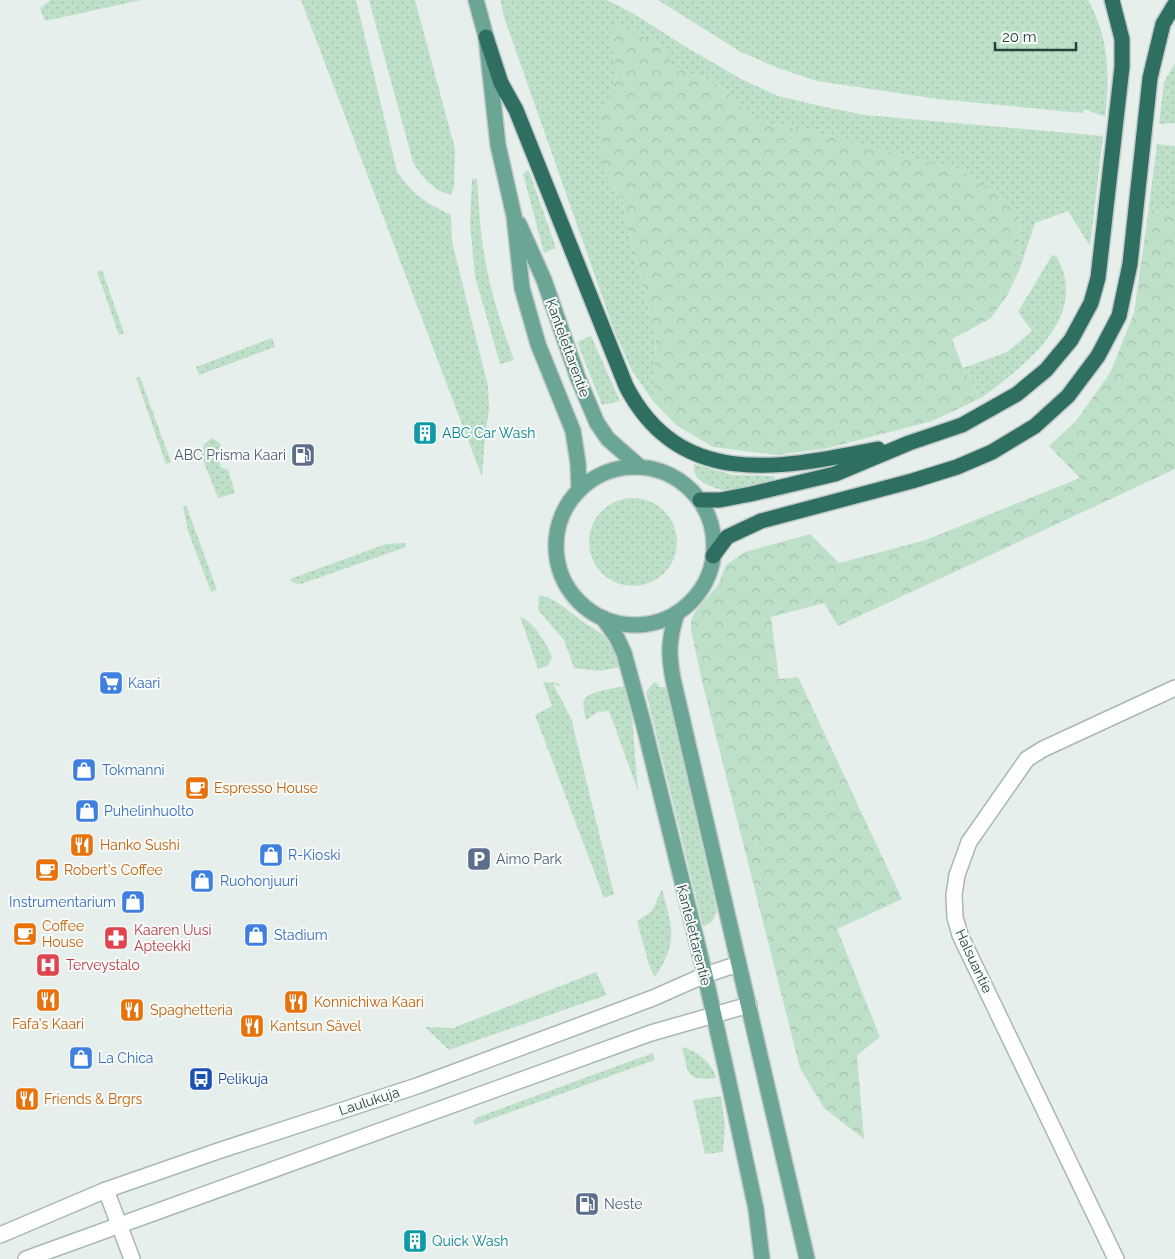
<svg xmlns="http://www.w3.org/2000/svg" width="1175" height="1259" viewBox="0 0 1175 1259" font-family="Raleway,sans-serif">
	<defs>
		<pattern id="grass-dots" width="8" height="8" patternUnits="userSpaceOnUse" patternTransform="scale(1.25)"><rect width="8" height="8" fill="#bfe0c8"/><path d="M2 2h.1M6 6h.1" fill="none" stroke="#a4c1ad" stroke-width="1.8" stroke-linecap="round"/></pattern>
		<pattern id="forest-crowns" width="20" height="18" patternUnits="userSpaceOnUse" patternTransform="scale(1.25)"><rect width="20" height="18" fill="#bfe0c8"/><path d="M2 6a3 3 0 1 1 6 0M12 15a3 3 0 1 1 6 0" fill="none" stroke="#a4c1ad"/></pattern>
	</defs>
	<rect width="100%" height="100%" fill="#e6efeb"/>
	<g fill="url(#grass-dots)">
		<polygon points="51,0 141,0 45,21 40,8"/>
		<path d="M301,0H356L397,171C409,192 429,205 451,215L452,242L488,386L489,409L485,435L482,477Z"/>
		<path d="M369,0H415L455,149L454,186L451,195C434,191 421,177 413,162Z"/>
		<polygon points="500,0 607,0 634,14 691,50 743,80 778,96 825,107 865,115 1103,136 1090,246 1068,211 1035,223 1020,268 1019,212 968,173 841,138 753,120 723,87 675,67 655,42 611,34 617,73 614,84 605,174 622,198 630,237 656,337 653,401 632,371 614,330 505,20"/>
		<path d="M658,0H1088C1109,36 1110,77 1105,117L1085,109L1082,113L938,99L817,81L775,67L739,51Z"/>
		<polygon points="1175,63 1175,123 1159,124 1164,82"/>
		<polygon points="1157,144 1175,146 1175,210 1148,214"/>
		<polygon points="528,170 529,171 556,248 544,253 523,174"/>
		<path d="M472,179H477C479,205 480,233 485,259C491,294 502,327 514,360L500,364L475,276L470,224Z"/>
		<path d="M1052,255L1056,256C1092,316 1024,366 981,398L963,368L1007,352L1032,331L1018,312Z"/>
		<polygon points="102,270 124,333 119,335 97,272"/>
		<polygon points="591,336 620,401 602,405 577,342"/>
		<polygon points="272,338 275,347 199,375 196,367"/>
		<polygon points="140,377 171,462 166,464 136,378"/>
		<polygon points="212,438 220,443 224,459 219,462 221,467 225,469 228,469 235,493 218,498 201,455 204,444"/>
		<path d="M694,464L733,475L774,476L775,482C763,485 748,490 735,491C720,491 690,483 694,464Z"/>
		<circle cx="633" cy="542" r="44"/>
		<polygon points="186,505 217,590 211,592 188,531 183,506"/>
		<polygon points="406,543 406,547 301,584 294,583 290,579 386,544"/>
		<path d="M539,595C558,599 568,611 583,622C592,628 602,632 608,641C613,649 617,658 620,667L600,671L574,668L564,640L538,610Z"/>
		<path d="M520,616C535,624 545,641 552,657L548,666L538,669Z"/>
		<polygon points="543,682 558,683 562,687 553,684 571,718 614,894 604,898 535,715 552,706"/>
		<path d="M654,682L658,684L659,687H666L717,911C714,920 712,923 703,926L646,692Z"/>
		<path d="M625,686L632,717L638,791L609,711L598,712L586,720C585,714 582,705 584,700C588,691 616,688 625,686Z"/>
		<path d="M662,889C672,928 679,941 655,977L649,965L637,921L652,911Z"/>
		<polygon points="596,972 607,995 449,1050 425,1027 453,1028"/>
		<path d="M682,1047C697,1051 713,1063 716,1078C685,1081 689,1074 682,1047Z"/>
		<polygon points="653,1053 655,1060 475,1125 473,1121 478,1117"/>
		<polygon points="721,1096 725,1126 723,1152 705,1154 693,1100"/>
	</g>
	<g fill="url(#forest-crowns)">
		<polygon points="617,26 655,42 675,67 723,87 753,120 841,138 968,173 1019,212 1020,268 1008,294 991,318 952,339 963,368 981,398 932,421 828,448 776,455 713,447 676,425 653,401 656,337 630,237 622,198 605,174 598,118 614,84 617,73 611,34"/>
		<polygon points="1175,210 1175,469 838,626 824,603 771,617 779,679 798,677 902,899 837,929 880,1037 857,1055 864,1139 824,1108 800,1068 702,681 691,630 691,620 694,613 718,585 726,565 745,552 810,534 839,563 926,540 1080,478 1049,446 1076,421 1110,373 1134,313 1148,214"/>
	</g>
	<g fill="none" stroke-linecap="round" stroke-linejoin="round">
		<defs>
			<g id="minor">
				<polyline points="106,1190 132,1259"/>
				<polyline points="0,1235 106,1190 218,1151 417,1086 581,1025 653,998 705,975 738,964"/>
				<polyline points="26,1259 651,1033 749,1005"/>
				<polyline points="1116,1259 960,935 955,917 954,895 957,875 969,842 1027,759 1043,749 1175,688"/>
			</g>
			<g id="major">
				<polyline points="476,0 486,37 498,145 514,216 522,288 538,344 573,431 578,463 579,490"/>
				<polyline points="519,224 544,280 578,378 597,423 608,439 640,467"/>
				<circle cx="635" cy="546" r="79"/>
				<path d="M677,613C669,638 668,653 673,679L807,1259"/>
				<polyline points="603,618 617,638 624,653 644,726 705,975 729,1083 756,1209 762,1259"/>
			</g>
			<g id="highway">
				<path d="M486,37L501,83L516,110L626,386C680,491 782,468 878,449"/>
				<polyline points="700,500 720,500 751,494 835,474 909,443 962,425 1017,394 1046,370 1071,340 1091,303 1098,278 1122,67 1122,39 1112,0"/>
				<polyline points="713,556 727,537 761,521 912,481 957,467 992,452 1035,426 1068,396 1098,356 1119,316 1130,264 1150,78 1163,24 1175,4"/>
			</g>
		</defs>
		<use href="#minor" stroke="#a8b8b2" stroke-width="18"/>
		<use href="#major" stroke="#c2cac8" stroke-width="18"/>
		<use href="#highway" stroke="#c2cac8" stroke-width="18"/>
		<use href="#minor" stroke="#fff" stroke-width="15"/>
		<use href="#major" stroke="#6aa596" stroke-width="15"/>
		<use href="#highway" stroke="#2f6f62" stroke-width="15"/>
	</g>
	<defs>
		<symbol id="building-square" viewBox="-11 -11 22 22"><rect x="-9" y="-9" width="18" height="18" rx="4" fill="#0f9aa8" stroke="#f7fbf9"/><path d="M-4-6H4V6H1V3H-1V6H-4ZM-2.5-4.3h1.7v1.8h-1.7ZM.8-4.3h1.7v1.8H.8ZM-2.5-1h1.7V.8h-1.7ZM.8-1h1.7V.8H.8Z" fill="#fff"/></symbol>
		<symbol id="fuel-square" viewBox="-11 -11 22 22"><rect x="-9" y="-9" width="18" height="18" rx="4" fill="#5c6f8a" stroke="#f7fbf9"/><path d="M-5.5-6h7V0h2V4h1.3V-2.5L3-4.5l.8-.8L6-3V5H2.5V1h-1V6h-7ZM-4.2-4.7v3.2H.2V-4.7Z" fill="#fff"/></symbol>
		<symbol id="supermarket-square" viewBox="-11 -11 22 22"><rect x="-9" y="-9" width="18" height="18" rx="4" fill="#3f7fe0" stroke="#f7fbf9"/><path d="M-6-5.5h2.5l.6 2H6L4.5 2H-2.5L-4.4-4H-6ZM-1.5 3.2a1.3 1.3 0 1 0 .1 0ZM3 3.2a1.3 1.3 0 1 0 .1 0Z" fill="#fff"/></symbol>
		<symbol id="shop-square" viewBox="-11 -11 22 22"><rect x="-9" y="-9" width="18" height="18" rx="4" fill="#3f7fe0" stroke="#f7fbf9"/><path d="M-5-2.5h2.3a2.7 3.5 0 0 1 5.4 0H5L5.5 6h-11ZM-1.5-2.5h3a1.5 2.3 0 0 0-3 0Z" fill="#fff"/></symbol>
		<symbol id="cafe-square" viewBox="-11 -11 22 22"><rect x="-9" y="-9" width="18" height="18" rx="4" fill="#e8710a" stroke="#f7fbf9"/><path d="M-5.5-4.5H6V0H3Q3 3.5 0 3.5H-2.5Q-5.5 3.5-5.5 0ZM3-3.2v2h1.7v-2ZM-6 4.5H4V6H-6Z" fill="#fff"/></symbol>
		<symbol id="restaurant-square" viewBox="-11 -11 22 22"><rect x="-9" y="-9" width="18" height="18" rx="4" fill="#e8710a" stroke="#f7fbf9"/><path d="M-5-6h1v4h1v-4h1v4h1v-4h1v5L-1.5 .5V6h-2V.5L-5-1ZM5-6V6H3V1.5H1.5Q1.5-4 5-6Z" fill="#fff"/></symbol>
		<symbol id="parking-square" viewBox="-11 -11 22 22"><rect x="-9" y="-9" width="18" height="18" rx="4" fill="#5c6f8a" stroke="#f7fbf9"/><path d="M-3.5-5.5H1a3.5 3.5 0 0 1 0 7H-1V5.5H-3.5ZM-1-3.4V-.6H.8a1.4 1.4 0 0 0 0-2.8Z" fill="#fff"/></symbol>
		<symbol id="pharmacy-square" viewBox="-11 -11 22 22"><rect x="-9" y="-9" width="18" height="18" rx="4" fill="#e0444e" stroke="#f7fbf9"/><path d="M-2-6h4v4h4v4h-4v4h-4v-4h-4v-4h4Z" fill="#fff"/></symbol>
		<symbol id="hospital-square" viewBox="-11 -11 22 22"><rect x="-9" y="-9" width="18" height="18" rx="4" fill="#e0444e" stroke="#f7fbf9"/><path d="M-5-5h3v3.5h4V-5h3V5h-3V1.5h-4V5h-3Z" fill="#fff"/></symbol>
		<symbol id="bus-square" viewBox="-11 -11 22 22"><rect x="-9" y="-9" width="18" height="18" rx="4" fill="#1a4fb4" stroke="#f7fbf9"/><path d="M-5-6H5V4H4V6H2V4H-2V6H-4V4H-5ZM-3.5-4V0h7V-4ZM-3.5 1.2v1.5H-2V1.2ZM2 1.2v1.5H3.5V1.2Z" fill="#fff"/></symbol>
	</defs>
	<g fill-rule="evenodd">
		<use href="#building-square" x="411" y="419" width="28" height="28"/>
		<use href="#fuel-square" x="289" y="441" width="28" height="28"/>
		<use href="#supermarket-square" x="97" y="669" width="28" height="28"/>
		<use href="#shop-square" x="70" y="756" width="28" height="28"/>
		<use href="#cafe-square" x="183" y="774" width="28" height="28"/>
		<use href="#shop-square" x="73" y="797" width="28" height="28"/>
		<use href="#restaurant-square" x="68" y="831" width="28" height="28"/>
		<use href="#shop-square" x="257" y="841" width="28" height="28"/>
		<use href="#parking-square" x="465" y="845" width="28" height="28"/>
		<use href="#cafe-square" x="33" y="856" width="28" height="28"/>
		<use href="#shop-square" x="188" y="867" width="28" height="28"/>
		<use href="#shop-square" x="119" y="888" width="28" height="28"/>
		<use href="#cafe-square" x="11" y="920" width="28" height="28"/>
		<use href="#shop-square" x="242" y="921" width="28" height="28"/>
		<use href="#pharmacy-square" x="102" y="924" width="28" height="28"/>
		<use href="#hospital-square" x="34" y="951" width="28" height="28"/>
		<use href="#restaurant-square" x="34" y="986" width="28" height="28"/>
		<use href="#restaurant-square" x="282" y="988" width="28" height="28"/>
		<use href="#restaurant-square" x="118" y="996" width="28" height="28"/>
		<use href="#restaurant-square" x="238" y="1012" width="28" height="28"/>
		<use href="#shop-square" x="67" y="1044" width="28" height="28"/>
		<use href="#bus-square" x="187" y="1065" width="28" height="28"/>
		<use href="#restaurant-square" x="13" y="1085" width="28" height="28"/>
		<use href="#fuel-square" x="573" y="1190" width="28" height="28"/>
		<use href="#building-square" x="401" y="1227" width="28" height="28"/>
	</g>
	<g text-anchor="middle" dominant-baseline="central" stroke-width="4" stroke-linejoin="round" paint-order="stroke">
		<g font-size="14" fill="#24423a" stroke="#f7fbf9">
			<text transform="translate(568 348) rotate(70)">Kantelettarentie</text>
			<text transform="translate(694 935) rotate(76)">Kantelettarentie</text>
			<text transform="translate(974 961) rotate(65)">Halsuantie</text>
			<text transform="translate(369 1101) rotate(-18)">Laulukuja</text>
		</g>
		<g font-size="14" fill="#0d838f" stroke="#f7fbf9" text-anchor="start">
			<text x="442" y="433">ABC Car Wash</text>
			<text x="432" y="1241">Quick Wash</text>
		</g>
		<g font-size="14" fill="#4e5e75" stroke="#f7fbf9" text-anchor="start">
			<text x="286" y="455" text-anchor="end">ABC Prisma Kaari</text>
			<text x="496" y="859">Aimo Park</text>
			<text x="604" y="1204">Neste</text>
		</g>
		<g font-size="14" fill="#366cbe" stroke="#f7fbf9" text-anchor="start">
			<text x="128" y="683">Kaari</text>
			<text x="102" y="770">Tokmanni</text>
			<text x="104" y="811">Puhelinhuolto</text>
			<text x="288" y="855">R-Kioski</text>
			<text x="220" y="881">Ruohonjuuri</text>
			<text x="116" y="902" text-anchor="end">Instrumentarium</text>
			<text x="274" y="935">Stadium</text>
			<text x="98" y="1058">La Chica</text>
		</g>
		<g font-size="14" fill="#c56008" stroke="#f7fbf9" text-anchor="start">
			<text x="214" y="788">Espresso House</text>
			<text x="100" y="845">Hanko Sushi</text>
			<text x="64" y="870">Robert's Coffee</text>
			<text x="42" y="926">Coffee<tspan x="42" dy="16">House</tspan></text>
			<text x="314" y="1002">Konnichiwa Kaari</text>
			<text x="150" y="1010">Spaghetteria</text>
			<text x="48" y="1024" text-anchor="middle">Fafa's Kaari</text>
			<text x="270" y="1026">Kantsun Sävel</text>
			<text x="44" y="1099">Friends &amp; Brgrs</text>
		</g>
		<g font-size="14" fill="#be3a42" stroke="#f7fbf9" text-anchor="start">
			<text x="134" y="930">Kaaren Uusi<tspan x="134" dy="16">Apteekki</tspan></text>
			<text x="66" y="965">Terveystalo</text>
		</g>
		<g font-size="14" fill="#164399" stroke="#f7fbf9" text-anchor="start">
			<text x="218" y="1079">Pelikuja</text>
		</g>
	</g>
	<path d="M995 42v8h81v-8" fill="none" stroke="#24423a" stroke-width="2.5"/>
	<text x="1002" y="42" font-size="15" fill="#24423a" stroke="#f7fbf9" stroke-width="4" paint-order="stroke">20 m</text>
</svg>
